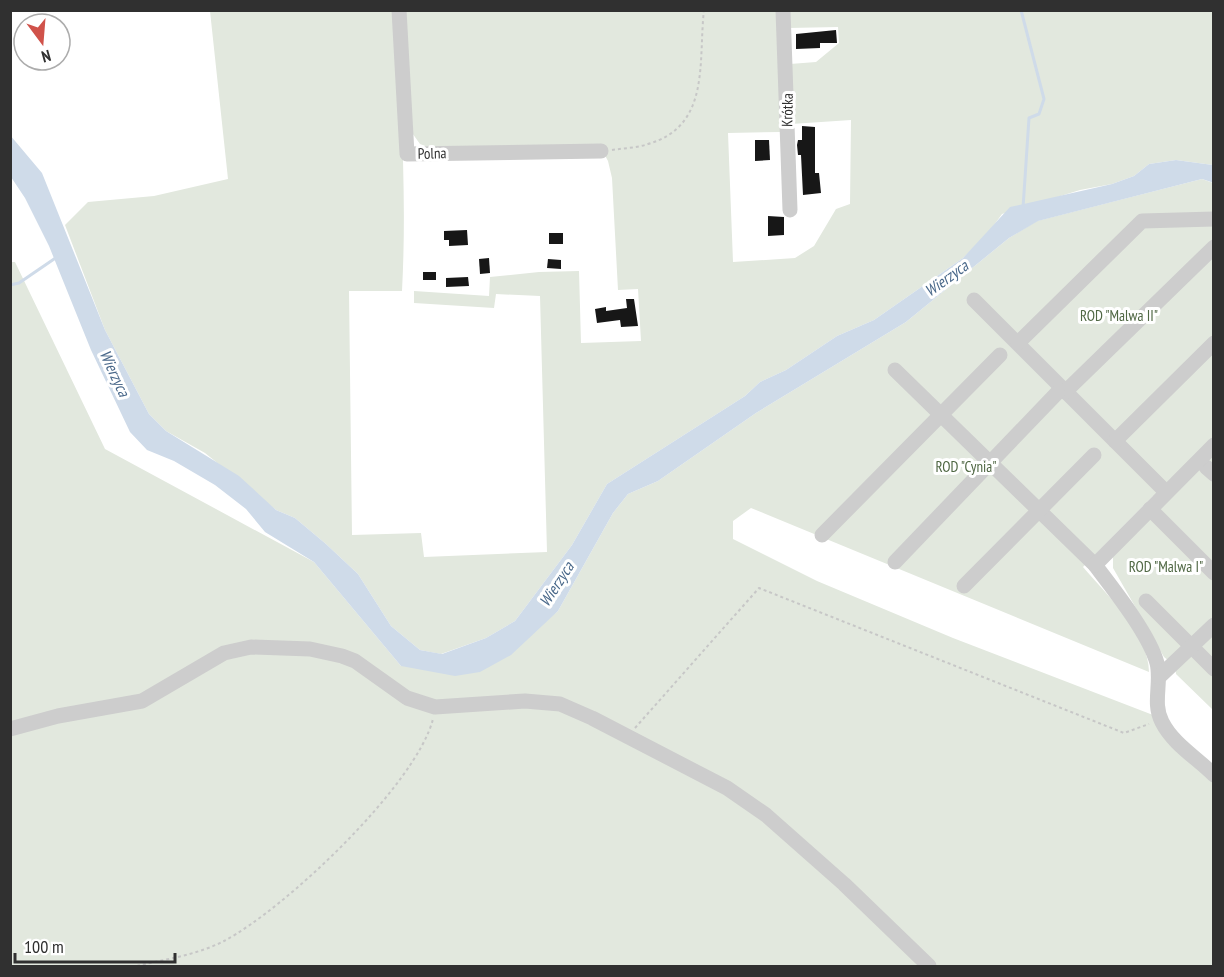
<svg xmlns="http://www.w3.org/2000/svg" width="1224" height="977" viewBox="0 0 1224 977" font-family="'PT Sans Narrow',sans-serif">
	<rect width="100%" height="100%" fill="#fff"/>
	<g fill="#e2e8de">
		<path d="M210,11H396C401,104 407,197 402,291H349L352,535L421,533L424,557L547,552L540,296L496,294L494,308L414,303V291L489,296L490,277L539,272L579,271L581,343L641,341L638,289L618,290L612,178L608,161L601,148L436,150L420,144L410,130L404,11H780V132L728,133L733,262L795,258L814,246L836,209L850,204L851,120L791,124L790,64L816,62L839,43L838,27L789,28L787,11H1213V165L1176,160L1149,164L1134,176L1112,184L1080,190L1002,214L986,236L963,258L874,320L837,336L786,370L760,382L745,396L607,484L572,545L515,621L486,638L441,654L420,650L391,626L358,574L326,544L295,518L276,510L205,453L166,431L149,414L105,330L65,225L88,202L154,196L228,179Z"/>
		<path d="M1202,179L1213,183V710L1176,674L1175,666L1164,657L1113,568V553L1162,504L1153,496L1083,567C1106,594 1149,634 1149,672L751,508L733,521V539L817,581L953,638L1153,715L1213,782V966H11V262H15L105,449L314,562L401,666L534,631L558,611L613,513L628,494L658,481L756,413L906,322L1009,238L1037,221Z"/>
	</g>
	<polygon fill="#cfdbe9" points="10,135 42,173 105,330 149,414 166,431 239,476 276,510 295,518 326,544 358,574 391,626 420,650 442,654 486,638 515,621 572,545 607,484 745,396 760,382 786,370 837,336 874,320 963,258 1010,207 1112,184 1134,176 1149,164 1176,160 1213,165 1214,183 1202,179 1038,221 1009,238 906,322 756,413 658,481 628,494 613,513 558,611 511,655 480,672 455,676 401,666 314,562 265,532 246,509 215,485 174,461 147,450 130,432 91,350 49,246 25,198 11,177"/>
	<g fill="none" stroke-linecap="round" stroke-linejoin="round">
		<g stroke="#cfdbe9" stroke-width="3">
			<polyline points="1021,10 1044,99 1039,114 1029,118 1023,208"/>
			<polyline points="10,285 19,283 57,257"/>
		</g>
	</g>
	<g fill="#171717">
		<polygon points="836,30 837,43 820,43 820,48 796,49 796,34"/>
		<polygon points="802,126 815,127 815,173 819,173 821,193 803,195 801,155 798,155 797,145 798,140 802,140"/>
		<polygon points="755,140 769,140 770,160 755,161"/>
		<polygon points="768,216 784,217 784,235 768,236"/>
		<polygon points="467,230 468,245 449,246 449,240 444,240 444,231"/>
		<rect x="549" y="233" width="14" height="11"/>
		<polygon points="489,258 490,273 480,274 479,259"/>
		<polygon points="548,259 561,260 561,269 547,268"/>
		<rect x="423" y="272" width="13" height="8"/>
		<polygon points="468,277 469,286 446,287 446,278"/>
		<polygon points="626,299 634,299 638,326 621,327 620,320 597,323 595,309 606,307 606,311 627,308"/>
	</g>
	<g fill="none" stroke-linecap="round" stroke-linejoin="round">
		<g stroke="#c7c7c7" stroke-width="2" stroke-dasharray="3 3" stroke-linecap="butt">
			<path d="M612,150C624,148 637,148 648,144C711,126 698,62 704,10"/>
			<polyline points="635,728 759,588 1124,733 1149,724"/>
			<path d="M137,966C166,959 197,955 224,941C285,909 416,785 433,719"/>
		</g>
		<g stroke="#cdcdcd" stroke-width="15">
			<polyline points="399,10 407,154 601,151"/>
			<polyline points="783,10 790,210"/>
			<polyline points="974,300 1166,492"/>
			<polyline points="1018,343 1142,221 1214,219"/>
			<path d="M895,370L1095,565C1114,590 1149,634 1157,663C1162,683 1152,703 1162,722C1173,744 1197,758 1214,775"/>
			<polyline points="1065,392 1214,247"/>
			<polyline points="1115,441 1214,343"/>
			<polyline points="1206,467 1214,474"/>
			<polyline points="1150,509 1214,573"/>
			<polyline points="822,535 1000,355"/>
			<polyline points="895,562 1057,393"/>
			<polyline points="1095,565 1214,445"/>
			<polyline points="964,586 1094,455"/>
			<polyline points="1146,601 1214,669"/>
			<polyline points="1159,677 1214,625"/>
			<polyline points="10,729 58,716 142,701 224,653 251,647 310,649 342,656 355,661 407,698 435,707 525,701 560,704 592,718 727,788 766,815 844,884 929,966"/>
		</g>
	</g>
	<g text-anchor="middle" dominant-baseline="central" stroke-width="6" stroke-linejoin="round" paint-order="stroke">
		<g font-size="15" fill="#303030" stroke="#fff">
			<text transform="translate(787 110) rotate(-89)">Krótka</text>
			<text transform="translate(432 153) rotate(-1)">Polna</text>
		</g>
		<g font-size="15" fill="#4f6743" stroke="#fff">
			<text x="1119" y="315">ROD "Malwa II"</text>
			<text x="966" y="466">ROD "Cynia"</text>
			<text x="1166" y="566">ROD "Malwa I"</text>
		</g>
		<g font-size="16" font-style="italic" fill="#486789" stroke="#fff">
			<text transform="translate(946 278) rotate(-36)">Wierzyca</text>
			<text transform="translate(115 373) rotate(65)">Wierzyca</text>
			<text transform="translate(556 584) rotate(-57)">Wierzyca</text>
		</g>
	</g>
	<rect width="1224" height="977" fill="none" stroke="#303030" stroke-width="24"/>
	<g transform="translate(42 42) rotate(164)"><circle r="28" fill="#ffffff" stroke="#acacac" stroke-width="1.5"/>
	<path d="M0-4.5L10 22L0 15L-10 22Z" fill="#d0524a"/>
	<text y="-9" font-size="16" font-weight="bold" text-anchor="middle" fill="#303030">N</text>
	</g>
	<path d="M15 953v9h160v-9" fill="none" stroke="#303030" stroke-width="3"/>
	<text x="24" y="953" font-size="18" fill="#303030" stroke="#ffffff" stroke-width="4.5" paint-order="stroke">100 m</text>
</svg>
